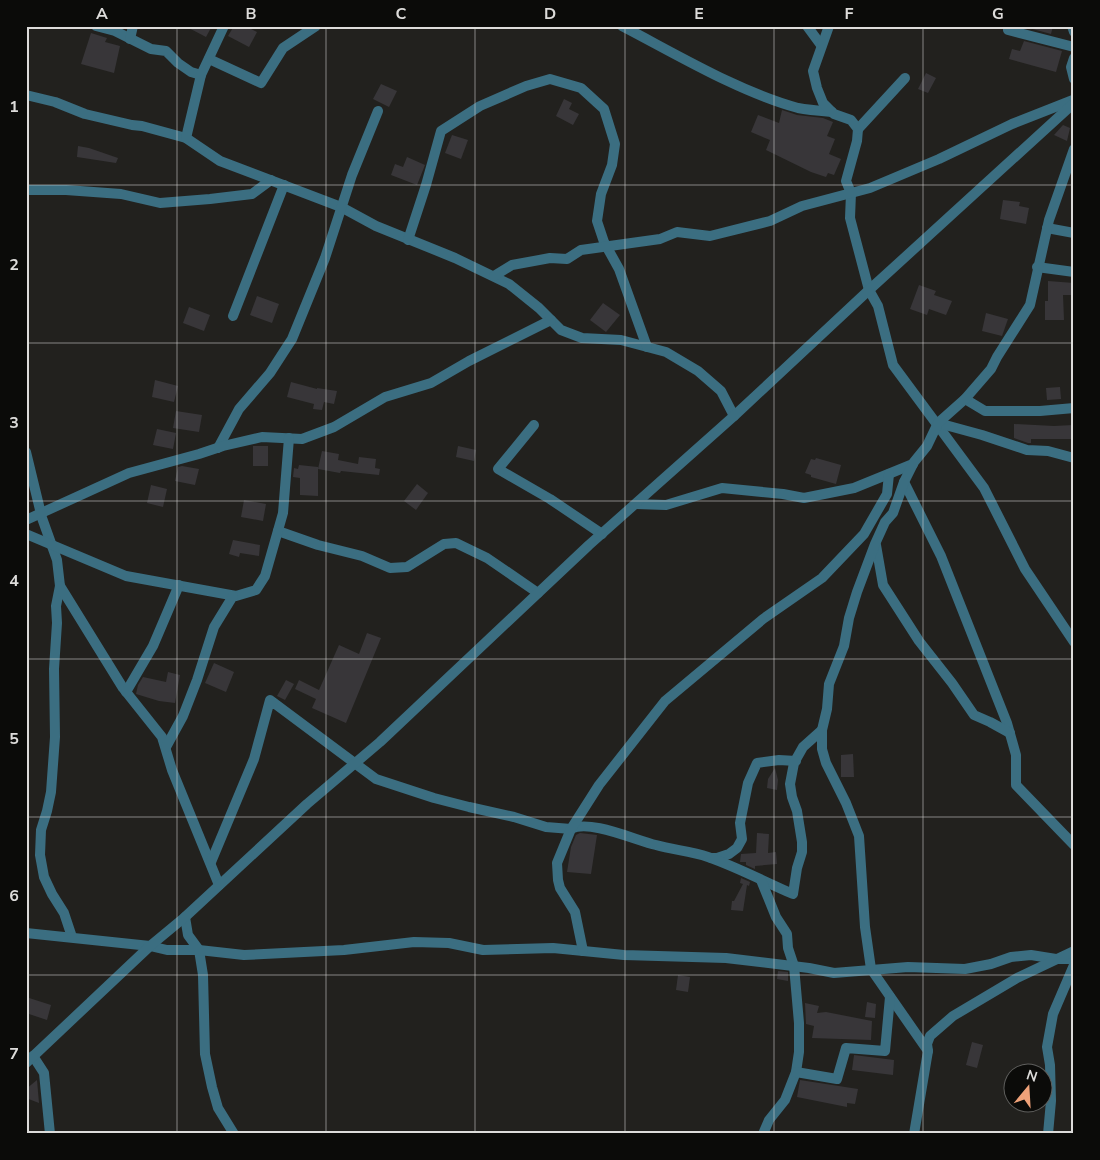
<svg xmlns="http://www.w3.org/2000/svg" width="1100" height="1160" viewBox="0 0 1100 1160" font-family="'Nunito Sans',sans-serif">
	<rect width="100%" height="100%" fill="#22211e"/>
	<g fill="#383639">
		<polygon points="185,26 212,26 206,37"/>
		<polygon points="234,26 245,26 257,32 249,47 228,36"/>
		<polygon points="1029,26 1053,26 1051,34 1029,28"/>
		<polygon points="91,33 107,38 105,42 120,46 114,73 81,64"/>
		<polygon points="1024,41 1062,51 1056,72 1009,59 1012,49 1020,51"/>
		<polygon points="926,73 936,78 928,93 918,89"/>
		<polygon points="381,84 397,91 389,107 373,99"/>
		<polygon points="564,99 572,103 569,109 579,114 573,125 556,116"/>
		<polygon points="782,110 797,115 823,118 833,122 827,136 835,139 829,154 841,159 834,175 828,173 826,177 811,172 766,150 770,140 751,132 758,115 779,123"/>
		<polygon points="1063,125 1070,128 1067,141 1054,135"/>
		<polygon points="452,135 468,140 461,159 445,153"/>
		<polygon points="78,146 89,148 118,158 116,163 77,157"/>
		<polygon points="407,157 425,165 417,185 391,175 395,164 403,167"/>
		<polygon points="1003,200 1020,202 1019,206 1029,208 1026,224 1000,219"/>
		<polygon points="1048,281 1074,283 1074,295 1063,295 1064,320 1045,320 1045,301 1048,301"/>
		<polygon points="919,285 936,291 934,295 952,301 946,315 929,309 927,315 910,309"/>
		<polygon points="257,296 279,304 272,323 250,315"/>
		<polygon points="603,303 620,315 606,332 590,320"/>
		<polygon points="189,307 210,315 204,331 183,323"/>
		<polygon points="986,313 1008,319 1002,336 982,331"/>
		<polygon points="155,380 178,386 174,402 152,397"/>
		<polygon points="291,382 317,389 317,388 337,391 334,404 324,402 322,410 313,409 314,404 287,397"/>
		<polygon points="1060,387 1061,399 1047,400 1046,388"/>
		<polygon points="176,411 202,415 199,432 173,428"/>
		<polygon points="1014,424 1054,426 1073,425 1074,439 1031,439 1031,443 1028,443 1014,438"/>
		<polygon points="157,429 176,433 173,449 153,445"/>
		<rect x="253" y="446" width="15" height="20"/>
		<polygon points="458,446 476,450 474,461 456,457"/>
		<polygon points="322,451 339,454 338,460 358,464 359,457 376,459 375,468 380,469 379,475 341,471 340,473 318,469"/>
		<polygon points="816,458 841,465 836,484 811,477 811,475 805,473 811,459 815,460"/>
		<polygon points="299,465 318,467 318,496 300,495 300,478 293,477 294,468 298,469"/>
		<polygon points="182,466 199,469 195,485 175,481 178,467"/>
		<polygon points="417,484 428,493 416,510 404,501"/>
		<polygon points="151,485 167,489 163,507 147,503"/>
		<polygon points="244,500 266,504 263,521 241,517"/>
		<polygon points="233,540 260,545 259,556 240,553 239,557 229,554"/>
		<polygon points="367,633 381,638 346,723 312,708 316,699 295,689 299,680 319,690 339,645 359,654"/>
		<polygon points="214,663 234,672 226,692 205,683"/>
		<polygon points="168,672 180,675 175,703 159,701 136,694 138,685 143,677 166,682"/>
		<polygon points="286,680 294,684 285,700 277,696"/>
		<polygon points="853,754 854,777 841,777 841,755"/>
		<polygon points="775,768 778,780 777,790 767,788 768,779"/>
		<polygon points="580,833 597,835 591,874 567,872 571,847 576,835"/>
		<polygon points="757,833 769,834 768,853 776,852 777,864 755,866 755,869 746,865 746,862 740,862 741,854 756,853"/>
		<polygon points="741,878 750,882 749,886 747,885 743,911 731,910 732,901 734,901 743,884 740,883"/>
		<polygon points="778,971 788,972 788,981 777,979"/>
		<polygon points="678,975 690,977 688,992 676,990"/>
		<polygon points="26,997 51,1005 47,1020 26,1013"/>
		<polygon points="867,1002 876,1004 875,1018 865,1017"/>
		<polygon points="805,1003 819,1006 817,1013 826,1012 872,1021 871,1040 812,1038 814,1026 806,1024"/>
		<polygon points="972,1042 983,1045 977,1068 966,1065"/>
		<polygon points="854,1055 894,1060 893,1075 852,1070"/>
		<polygon points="37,1080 39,1103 26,1098 26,1089"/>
		<polygon points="800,1080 858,1089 855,1104 847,1103 847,1107 797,1097"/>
	</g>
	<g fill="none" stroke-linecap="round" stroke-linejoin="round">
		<g stroke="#3b6e81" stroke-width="10">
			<polyline points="96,26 115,31 151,49 166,51 178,63 191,72 201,75"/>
			<path d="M622,26C676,54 739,92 798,108C809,110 821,111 832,112"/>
			<polyline points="807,26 821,45"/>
			<polyline points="829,26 813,71 817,88 823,103 834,114 851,120 858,129 857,141 846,181 851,193 850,218 869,290 878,306 893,365 984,488 1025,569 1074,642"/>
			<polyline points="1072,26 1074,32"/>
			<polyline points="1008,30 1074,47"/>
			<polyline points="130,39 133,26"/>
			<polyline points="1074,58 1071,67 1074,79"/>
			<polyline points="209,59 261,83 283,48 316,26"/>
			<polyline points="26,95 55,102 85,114 132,125 142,126 186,138 220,161 341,207 376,226 455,258 509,284 539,308 561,330 582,338 621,340 666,352 698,371 721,391 734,416"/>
			<polyline points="858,129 905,78"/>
			<polyline points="186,138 201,75 224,26"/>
			<polyline points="26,190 66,190 121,194 160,203 210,199 252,194 271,180"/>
			<polyline points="1047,228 1074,233"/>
			<polyline points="408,240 426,185 441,131 480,106 526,86 550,79 581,88 604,109 615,144 612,165 601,194 597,221 604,242 619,269 647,347"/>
			<polyline points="1037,267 1074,272"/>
			<polyline points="494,276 512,265 550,258 567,259 581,250 660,239 677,232 710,236 770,221 802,206 870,188 939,159 1012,124 1073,100"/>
			<polyline points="233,316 284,185"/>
			<polyline points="965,399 985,411 1040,411 1074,408"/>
			<polyline points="938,423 982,435 1027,450 1048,451 1074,458"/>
			<polyline points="534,425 498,469 550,499 602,534"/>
			<polyline points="218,448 239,409 270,373 292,339 325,258 352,175 378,111"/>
			<polyline points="26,452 42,518 57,560 60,586 56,606 57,623 54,669 55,737 51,792 47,811 41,830 40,855 44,877 52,894 64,913 72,937"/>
			<polyline points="904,482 941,556 1007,723 1016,755 1016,785 1074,845"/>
			<polyline points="636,504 666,505 722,488 783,494 804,498 854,488 913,464"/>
			<polyline points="26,520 129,473 199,454 223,446 262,437 302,439 334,427 385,397 431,383 469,361 551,320"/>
			<polyline points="278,531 318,545 362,556 390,568 407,567 444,544 456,543 487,558 538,593"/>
			<polyline points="26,534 126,576 236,596 256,590 265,576 283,513 289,438"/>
			<polyline points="876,545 883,585 919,641 952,683 974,715 990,722 1010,733"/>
			<polyline points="60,586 123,688 162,737 172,770 219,885"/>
			<polyline points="126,692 153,646 179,585"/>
			<polyline points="166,747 183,716 197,680 214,627 233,596"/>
			<polyline points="711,858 717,858 729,854 737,848 742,839 740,823 748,783 757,763 779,760 796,761"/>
			<path d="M211,862L254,759L270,700L376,779L434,798L469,807L514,817L546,827L571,829C589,819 635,840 656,845C673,850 691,851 708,857C737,867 765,882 793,894L797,868L802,852V842L797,811L792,797L790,784L794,763L803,747L822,730"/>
			<polyline points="761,880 776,917 787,934 788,948 794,966 799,1023 799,1052 796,1072 785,1100 769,1120 763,1134"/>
			<polyline points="185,917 188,935 199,950 203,975 205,1054 212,1087 218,1108 234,1134"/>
			<polyline points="26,933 150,946 167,950 199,950 244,955 344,950 414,942 449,943 483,950 553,948 624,955 726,958 809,968 834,973 908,967 965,969 991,964 1011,957 1031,955 1056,959 1074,959"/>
			<polyline points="583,951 575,912 560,888 558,880 557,863 571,829 599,785 665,701 763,619 822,578 864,534 887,494 889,474"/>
			<polyline points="928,1051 871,969 865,927 859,836 846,803 826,763 822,749 822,730 827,709 829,684 844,646 849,618 857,592 875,544 885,522 893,513 904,482 914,462 927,446 938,423 965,399 991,369 997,357 1030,305 1049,220 1074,149"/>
			<polyline points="33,1056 44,1073 50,1134"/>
			<polyline points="26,1063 150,946 185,917 307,804 380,742 589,545 734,416 869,290 1074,103"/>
			<polyline points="796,1072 837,1079 846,1048 885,1051 890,997"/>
			<polyline points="914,1134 928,1051 927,1044 930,1036 953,1016 1017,978 1074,951"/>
			<polyline points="1048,1134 1051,1101 1050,1065 1047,1047 1053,1014 1074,965"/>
		</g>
	</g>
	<path fill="none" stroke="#dddcda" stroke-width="1" stroke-opacity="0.55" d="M177,26V1134M326,26V1134M475,26V1134M625,26V1134M774,26V1134M923,26V1134M26,185H1074M26,343H1074M26,501H1074M26,659H1074M26,817H1074M26,975H1074"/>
	<rect width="1100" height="1160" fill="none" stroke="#0b0b09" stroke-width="55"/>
	<g transform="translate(1028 1088) rotate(18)"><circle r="24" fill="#0b0b09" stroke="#5f5f5d"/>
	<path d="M0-4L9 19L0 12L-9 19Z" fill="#f0a279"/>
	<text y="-8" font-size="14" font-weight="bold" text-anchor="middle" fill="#dddcda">N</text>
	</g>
	<rect x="28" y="28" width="1044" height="1104" fill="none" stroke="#dddcda" stroke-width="2"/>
	<g font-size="16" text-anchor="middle" font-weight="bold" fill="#dddcda">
		<text x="102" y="19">A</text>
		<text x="251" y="19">B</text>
		<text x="401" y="19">C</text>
		<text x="550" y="19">D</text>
		<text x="699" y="19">E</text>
		<text x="849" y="19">F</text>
		<text x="998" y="19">G</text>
		<text x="14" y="112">1</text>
		<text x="14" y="270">2</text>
		<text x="14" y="428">3</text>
		<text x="14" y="586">4</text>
		<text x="14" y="744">5</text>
		<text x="14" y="901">6</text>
		<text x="14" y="1059">7</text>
	</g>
</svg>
